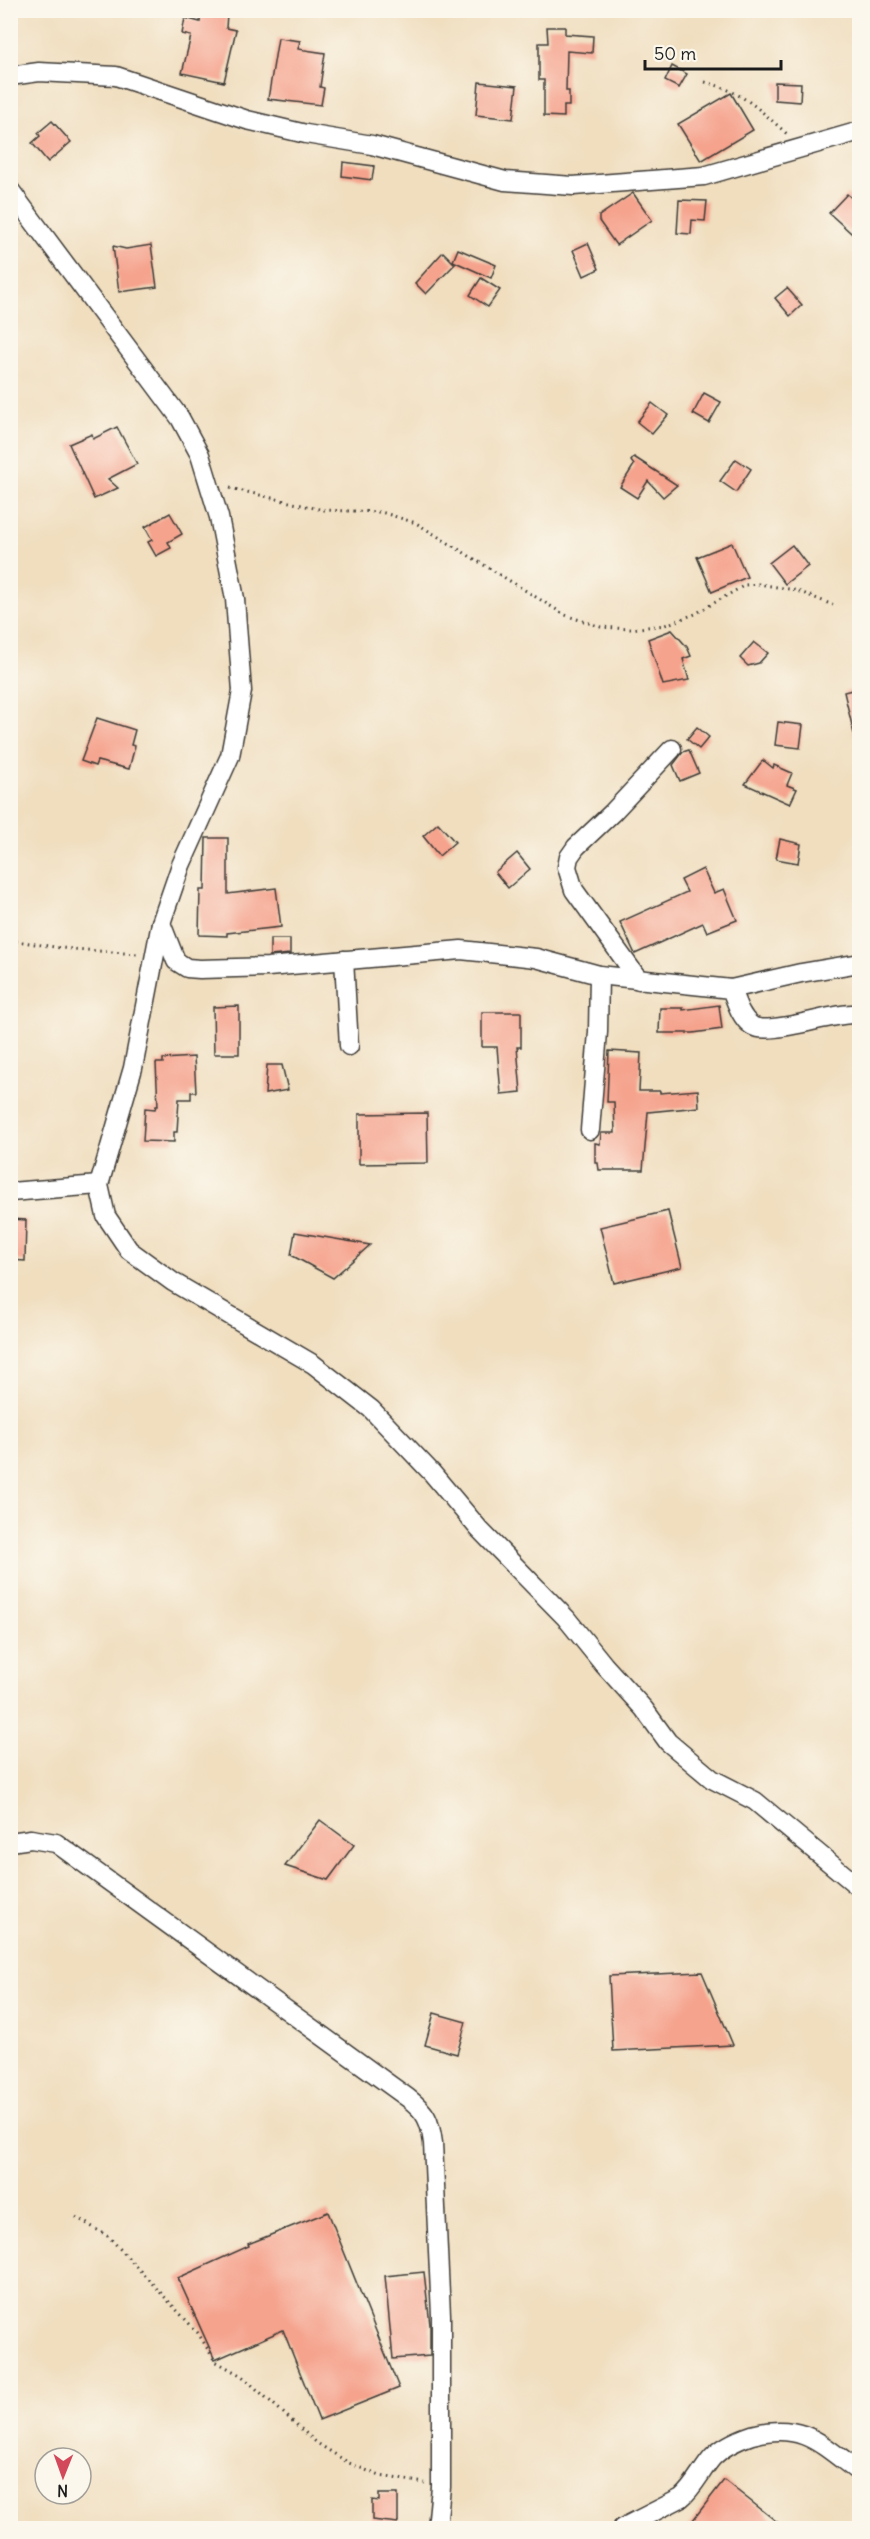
<svg xmlns="http://www.w3.org/2000/svg" width="870" height="2539" viewBox="0 0 870 2539" font-family="Delius,sans-serif">
	<rect width="100%" height="100%" fill="#fbf7ec"/>
	<filter id="ink" filterUnits="userSpaceOnUse"><feTurbulence type="fractalNoise" baseFrequency=".0167" numOctaves="2"/><feDisplacementMap in="SourceGraphic" scale="12" xChannelSelector="R" yChannelSelector="G"/><feConvolveMatrix kernelMatrix="1 2 1 2 8 2 1 2 1" color-interpolation-filters="sRGB"/></filter>
	<filter id="wash" filterUnits="userSpaceOnUse"><feTurbulence type="fractalNoise" baseFrequency=".008" numOctaves="4" result="noise"/><feDisplacementMap in="SourceGraphic" scale="24" xChannelSelector="R" yChannelSelector="G"/><feGaussianBlur stdDeviation="1.35" result="paint"/><feColorMatrix in="noise" values="0 0 0 0 0 0 0 0 0 0 0 0 0 0 0 0 0 1.4 0 .05"/><feComposite in="paint" operator="in"/></filter>
	<g filter="url(#wash)">
		<rect width="100%" height="100%" fill="#f0debf"/>
		<g id="blocks">
			<g fill="#f5a38d">
				<polygon points="201,10 222,10 222,14 227,14 226,28 236,30 224,82 182,73 191,36 182,34 185,18 200,22"/>
				<polygon points="547,27 565,27 565,34 593,36 592,53 567,51 566,91 569,91 569,106 564,106 564,117 544,116 544,80 539,80 539,43 548,43"/>
				<polygon points="278,38 300,41 298,49 325,53 320,87 324,88 321,105 268,99"/>
				<polygon points="672,66 687,74 679,88 665,81"/>
				<polygon points="479,82 517,86 513,119 476,115"/>
				<polygon points="775,82 801,83 800,102 775,100"/>
				<polygon points="731,93 753,130 701,161 678,124"/>
				<polygon points="52,121 71,142 48,162 32,143 40,136 38,133"/>
				<polygon points="343,162 374,166 372,180 342,176"/>
				<polygon points="633,193 652,220 616,245 599,221 599,216"/>
				<polygon points="847,194 860,205 860,241 829,213"/>
				<polygon points="679,200 707,201 705,221 692,220 691,234 677,233"/>
				<polygon points="588,243 599,269 584,276 573,250"/>
				<polygon points="151,245 157,287 119,292 113,246 126,249"/>
				<polygon points="458,249 496,265 491,278 453,261"/>
				<polygon points="443,252 455,264 426,294 415,283"/>
				<polygon points="481,278 500,290 488,307 470,295"/>
				<polygon points="787,288 802,305 790,316 775,298"/>
				<polygon points="704,393 721,402 709,423 693,414"/>
				<polygon points="652,403 668,415 652,434 637,422"/>
				<polygon points="117,427 137,464 108,479 118,488 94,499 69,444 92,434 93,439"/>
				<polygon points="634,457 654,470 677,485 663,497 648,481 637,498 620,487 634,465 631,461"/>
				<polygon points="736,459 751,469 736,492 720,481"/>
				<polygon points="170,513 182,534 168,542 171,548 156,556 148,542 152,540 145,527"/>
				<polygon points="732,543 747,577 712,592 697,557"/>
				<polygon points="792,545 808,566 785,584 769,563"/>
				<polygon points="672,630 687,647 691,656 683,659 689,680 663,685 648,639"/>
				<polygon points="754,642 768,653 759,663 748,666 740,658"/>
				<polygon points="860,688 860,733 854,734 844,692"/>
				<polygon points="97,718 135,730 131,745 135,746 129,769 97,761 95,766 81,761"/>
				<polygon points="778,722 803,725 800,748 775,745"/>
				<polygon points="697,727 709,737 699,749 687,739"/>
				<polygon points="689,750 699,773 680,781 673,765 683,752"/>
				<polygon points="763,760 773,768 774,765 792,773 787,785 797,789 790,804 745,784"/>
				<polygon points="438,823 455,842 439,856 423,836"/>
				<polygon points="206,838 228,838 228,894 276,888 281,927 227,933 227,936 199,935 200,890 205,890"/>
				<polygon points="780,839 801,844 798,863 776,859"/>
				<polygon points="517,853 530,869 508,888 495,872"/>
				<polygon points="703,869 714,893 724,889 737,920 707,932 703,923 635,954 620,922 687,892 681,880"/>
				<polygon points="270,939 290,939 290,954 270,956"/>
				<polygon points="719,1005 722,1029 693,1033 659,1033 660,1008 683,1008 683,1010"/>
				<polygon points="239,1006 239,1054 214,1054 213,1007"/>
				<polygon points="482,1012 521,1012 521,1047 517,1047 521,1092 501,1094 497,1047 482,1047"/>
				<polygon points="609,1051 641,1053 639,1091 660,1091 660,1093 698,1090 699,1107 648,1112 643,1170 599,1170 598,1163 595,1163 595,1143 600,1144 601,1133 615,1133 614,1102 607,1102"/>
				<polygon points="194,1057 196,1092 191,1092 191,1099 179,1099 177,1132 174,1132 174,1142 143,1141 145,1108 155,1109 156,1106 158,1106 156,1063 163,1063 163,1059"/>
				<polygon points="267,1065 282,1065 288,1090 265,1094"/>
				<polygon points="427,1113 428,1163 359,1164 359,1114"/>
				<polygon points="668,1211 682,1267 614,1283 600,1227"/>
				<polygon points="10,1219 26,1220 25,1261 10,1260"/>
				<polygon points="295,1232 370,1245 333,1278 291,1255"/>
				<polygon points="320,1820 354,1845 328,1880 285,1866"/>
				<polygon points="702,1972 733,2045 613,2051 609,1976"/>
				<polygon points="434,2013 466,2022 457,2054 425,2045"/>
				<polygon points="328,2212 399,2388 319,2420 283,2330 215,2360 178,2278 249,2246 248,2244"/>
				<polygon points="424,2272 430,2325 430,2356 393,2359 385,2276"/>
				<polygon points="724,2480 786,2529 686,2529"/>
				<polygon points="379,2494 398,2494 398,2523 372,2520 372,2500 379,2501"/>
			</g>
		</g>
	</g>
	<g filter="url(#ink)">
		<use href="#blocks" fill-opacity="0" stroke="#3c3934" stroke-width="1.5"/>
		<g fill="none" stroke-linecap="round" stroke-linejoin="round">
			<defs>
				<g id="minor">
					<polyline points="10,76 39,72 116,76 247,120 306,134 372,145 505,181 573,186 704,176 860,131"/>
					<polyline points="10,190 180,418 200,455 219,517 235,599 242,691 230,756 181,865 161,923 133,1068 99,1185 106,1216 129,1250 173,1282 313,1364 371,1409 432,1473 479,1529 566,1618 604,1665 644,1709 668,1742 712,1779 755,1801 860,1888"/>
					<path d="M161,923L176,961L187,968L200,969L268,967L461,950L536,958L599,975L731,989C736,1001 740,1017 751,1025C767,1038 834,1011 860,1014"/>
					<polyline points="344,960 349,1046"/>
					<polyline points="639,980 574,890 567,867 569,857 576,847 612,813 672,749"/>
					<polyline points="731,989 801,973 860,963"/>
					<polyline points="590,1130 598,1032 599,975"/>
					<polyline points="10,1192 99,1185"/>
					<path d="M10,1842L31,1839L56,1843L408,2098C426,2112 430,2120 433,2143L441,2315V2487L437,2528"/>
					<path d="M622,2528L681,2498C694,2487 701,2471 712,2458C723,2446 737,2440 752,2435C803,2421 822,2445 860,2473"/>
				</g>
			</defs>
			<use href="#minor" stroke="#3c3934" stroke-width="21"/>
			<g stroke="#3c3934" stroke-width="3" stroke-dasharray="1.5 4.5" stroke-linecap="butt">
				<path d="M705,82C742,91 760,110 787,134"/>
				<polyline points="230,488 323,510 381,512 416,523 565,615 601,627 630,629 665,625 695,614 745,585 759,584 795,590 833,605"/>
				<polyline points="10,940 61,948 137,954"/>
				<polyline points="76,2217 109,2237 198,2333 215,2361 242,2376 317,2443 349,2463 380,2476 425,2483"/>
				<polyline points="10,2528 11,2528"/>
			</g>
			<use href="#minor" stroke="#fff" stroke-width="18"/>
		</g>
	</g>
	<rect width="870" height="2539" fill="none" stroke="#fbf7ec" stroke-width="36"/>
	<g transform="translate(63 2476) rotate(181)"><circle r="28" fill="#fbf7ec" stroke="#a29f99" stroke-width="1.5"/>
	<path d="M0-4.5L10 22L0 15L-10 22Z" fill="#d1495b"/>
	<text y="-9" font-size="16" font-weight="bold" text-anchor="middle" fill="#1c1c1c">N</text>
	</g>
	<path d="M645 60v9h136v-9" fill="none" stroke="#1c1c1c" stroke-width="3"/>
	<text x="654" y="60" font-size="18" fill="#1c1c1c" stroke="#fbf7ec" stroke-width="4.5" paint-order="stroke">50 m</text>
</svg>
